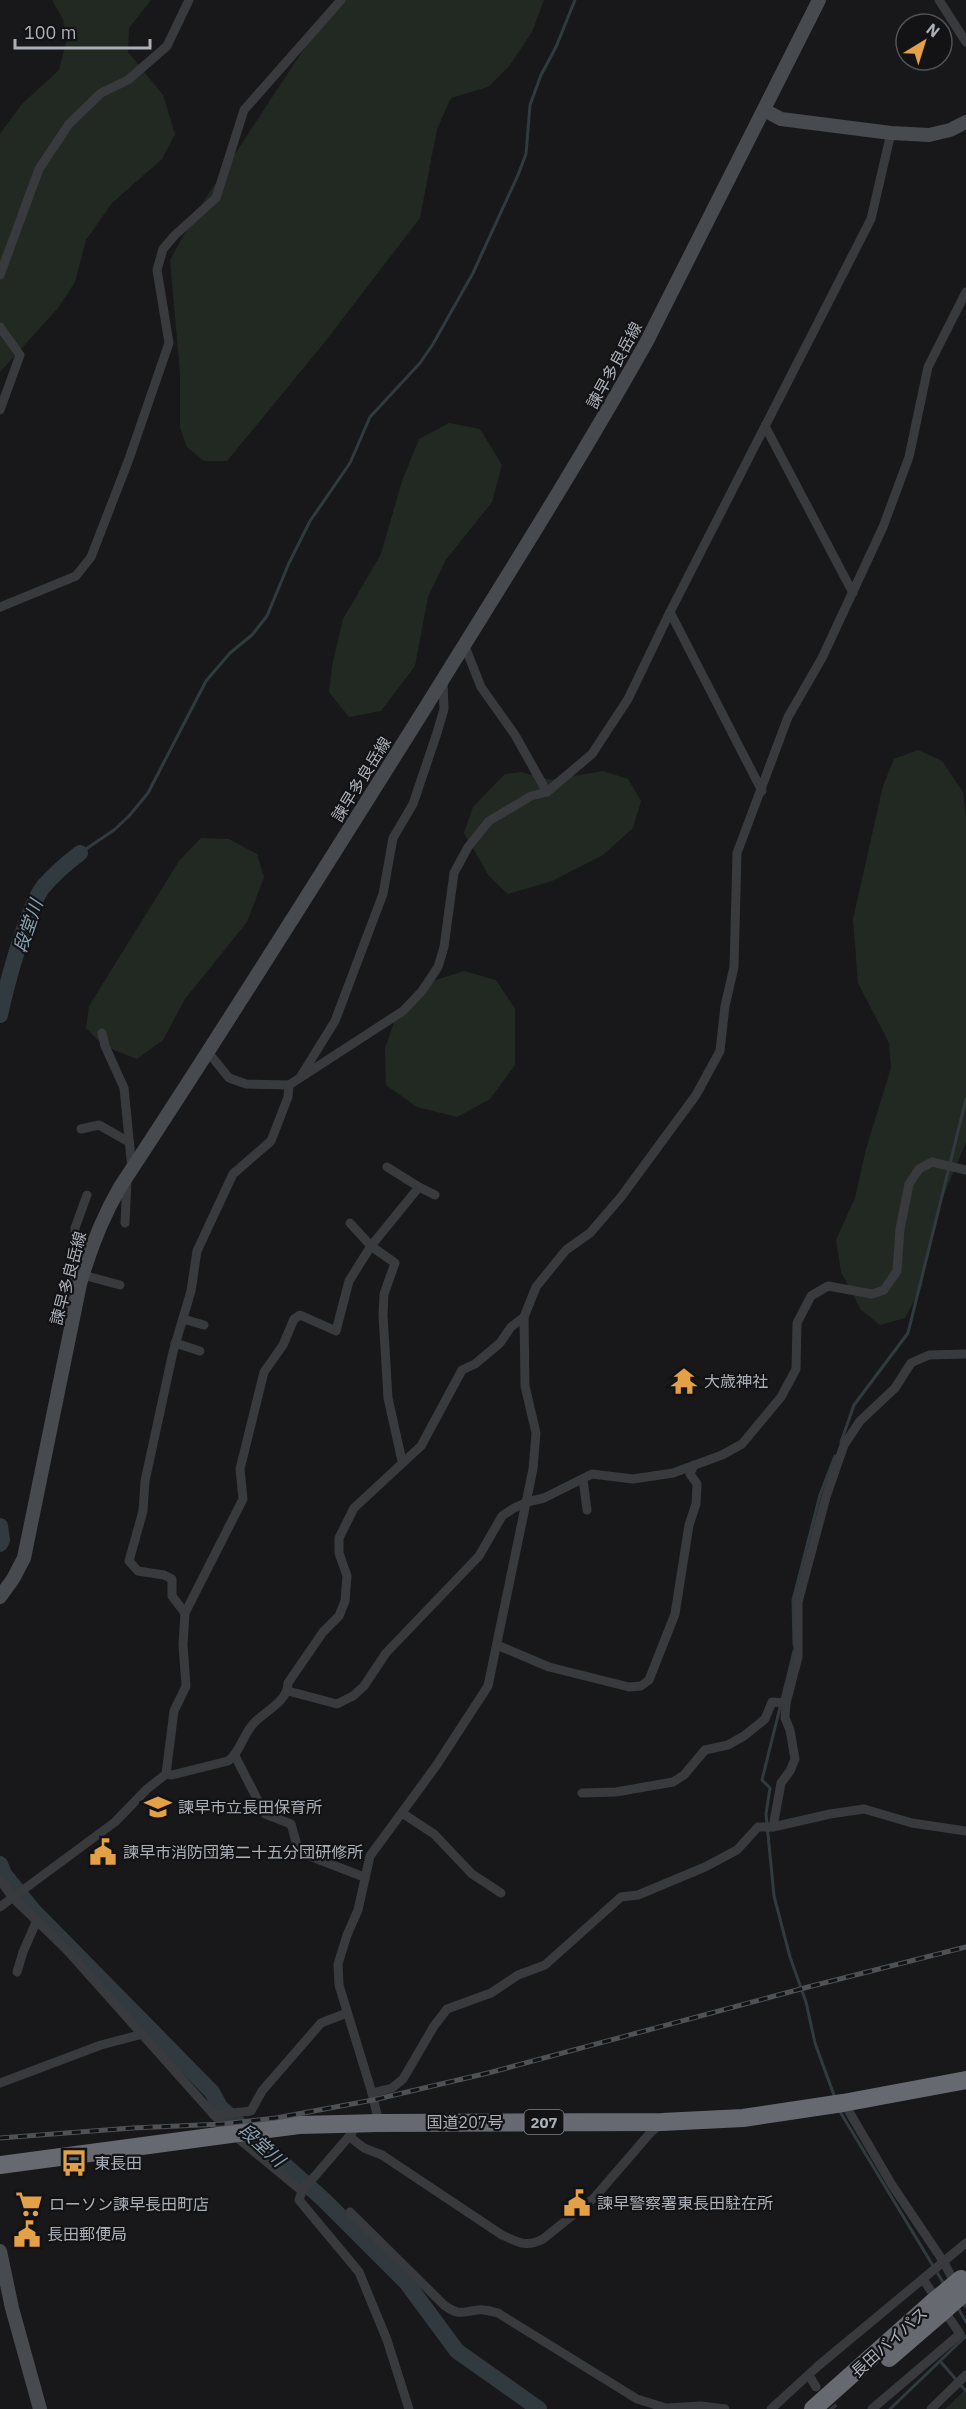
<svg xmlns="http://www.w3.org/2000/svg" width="966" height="2409" viewBox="0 0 966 2409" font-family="'IBM Plex Sans','Noto Sans JP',sans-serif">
	<rect width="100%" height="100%" fill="#18181a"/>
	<g fill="#222922">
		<polygon points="52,0 151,0 129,28 128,52 163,95 175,134 162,159 112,203 86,240 75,282 58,308 0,372 0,134 22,104 59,70 66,43 63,19"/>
		<polygon points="336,0 544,0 532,32 510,65 488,87 451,98 437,129 420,218 324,343 227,461 204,461 187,447 180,428 180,373 170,260 196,213"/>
		<polygon points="449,423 480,429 502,465 492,502 445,561 428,597 415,666 381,711 349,717 329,692 332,666 343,619 381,554 402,481 419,439"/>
		<polygon points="918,750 942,761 963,792 966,817 966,1142 937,1211 922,1286 905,1318 880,1325 861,1310 841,1272 836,1240 855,1198 866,1149 891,1068 889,1043 858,983 853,919 883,786 894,759"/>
		<polygon points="603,771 628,779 641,801 633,828 603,855 552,881 508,894 489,876 464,833 473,807 505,774 521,772 551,780"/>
		<polygon points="201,838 229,839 257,854 264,877 247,922 185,999 163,1040 137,1059 104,1046 86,1028 89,1006 179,861"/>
		<polygon points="464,971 496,980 515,1009 515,1065 490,1099 457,1117 417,1107 386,1085 385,1048 398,1011 426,983"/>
		<polygon points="966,2389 966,2409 945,2409 965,2390"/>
	</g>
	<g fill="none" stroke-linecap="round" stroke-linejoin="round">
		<g stroke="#313a3f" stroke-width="3">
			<polyline points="80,853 114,830 129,816 148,793 206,681 230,653 252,635 267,616 289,563 310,521 350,463 370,417 420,363 433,344 473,273 518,175 526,154 530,105 541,75 556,47 575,0"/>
			<polyline points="841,1442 854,1405 908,1333 966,1099"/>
			<polyline points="794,1644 793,1600 820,1495 835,1456"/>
			<polyline points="794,1651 762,1780 770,1788 766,1814 774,1896 790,1957 806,2002 815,2043 835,2098"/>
			<polyline points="839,2110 944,2284"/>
			<polyline points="958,2308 966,2322"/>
			<polyline points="966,2336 940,2361 966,2391"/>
			<polyline points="890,2409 940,2361"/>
		</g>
		<g stroke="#313a3f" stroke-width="16">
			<path d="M0,1015C6,987 27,908 43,887C54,874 67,863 80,853"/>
			<polyline points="0,1526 2,1540 0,1544"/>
			<polyline points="0,1864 4,1874 33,1910 212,2092 220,2107 324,2200 406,2282 457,2351 539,2409"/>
		</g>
		<polyline stroke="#35363a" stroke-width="9" stroke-dasharray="9 4.5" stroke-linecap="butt" points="823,2396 834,2409"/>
		<g stroke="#393a3e" stroke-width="9">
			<polyline points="939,0 966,42"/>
			<polyline points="0,275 39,169 69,124 101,93 128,80 167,46 189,0"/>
			<polyline points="0,327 20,355 0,410"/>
			<polyline points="765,426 853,593"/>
			<polyline points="0,607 76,576 91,557 129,459 169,343 157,270 163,249 175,235 216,198 244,110 341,0"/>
			<polyline points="670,612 762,791"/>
			<polyline points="464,644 481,687 515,735 547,792"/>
			<polyline points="102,1033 105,1046 124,1088 132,1169"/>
			<polyline points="208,1052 229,1078 246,1084 289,1085"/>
			<polyline points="301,1076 335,1021 383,894 393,838 413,804 437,733 444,709 443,681"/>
			<polyline points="81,1129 99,1125 129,1142"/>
			<polyline points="387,1167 419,1187"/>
			<polyline points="125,1223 127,1179"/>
			<polyline points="350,1223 371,1246 419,1187 435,1195"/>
			<polyline points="83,1275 120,1285"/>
			<polyline points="76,1306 67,1303 75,1259 75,1228 87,1195"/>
			<polyline points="183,1319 204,1325"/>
			<polyline points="175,1343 200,1351"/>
			<polyline points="583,1479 587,1510"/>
			<polyline points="185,1613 172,1596 172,1579 164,1575 138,1571 129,1561 143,1511 145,1481 173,1352 191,1291 197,1251 233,1174 271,1141 288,1097 289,1085 403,1011 422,991 438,967 444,947 454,873 468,847 489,821 531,796 547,792 592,754 628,699 670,612 871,219 891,133"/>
			<polyline points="497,1645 549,1667 629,1687 641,1686 649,1680 675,1614 689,1525 696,1504 697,1484 690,1474 694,1465"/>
			<polyline points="288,1691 337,1704 353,1696 364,1686 386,1653 479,1556 502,1516 514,1508 527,1502 544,1498 592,1474 633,1479 673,1473 722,1455 742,1444 781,1397 796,1369 797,1323 811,1296 828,1286 872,1294 884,1290 897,1271 900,1229 909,1184 919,1169 932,1162 966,1170"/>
			<polyline points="235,1756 265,1814 291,1824 299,1852 364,1877"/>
			<path d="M166,1774L172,1775L228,1761C241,1752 243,1733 255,1722C267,1710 288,1701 288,1683L323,1632L339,1616L345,1601L347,1576L339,1553V1538L354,1508L421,1446L462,1370L475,1364L500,1343L511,1327L524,1317"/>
			<polyline points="582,1793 616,1792 673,1782 684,1775 705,1750 728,1745 744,1736 765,1719 772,1702 786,1703"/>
			<polyline points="402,1813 434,1834 472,1874 501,1893"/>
			<polyline points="773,1827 781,1783 790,1771 795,1759 790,1730 785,1718 786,1703 798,1657 798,1602 826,1497 844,1445 860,1421 895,1388 911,1363 929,1355 966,1354"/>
			<polyline points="0,1880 13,1898 66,1949 214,2115 234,2135 302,2191"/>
			<polyline points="0,1907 115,1822 147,1789 166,1774 174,1711 186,1686 183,1645 185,1613 243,1499 240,1469 264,1372 283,1345 294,1319 300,1315 336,1331 349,1281 371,1246 395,1263 384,1294 383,1315 388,1398 402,1461"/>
			<polyline points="17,1972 23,1952 37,1920"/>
			<polyline points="0,2083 101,2045 143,2034"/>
			<polyline points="372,2093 392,2088 403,2079 434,2026 447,2009 491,1993 518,1975 545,1965 621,1897 638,1895 705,1867 737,1850 758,1827 773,1827 830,1814 864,1809 912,1823 966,1831"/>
			<polyline points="844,2103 892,2185 943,2261 966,2303"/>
			<polyline points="214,2115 251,2111 262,2091 321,2023 347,2013"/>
			<polyline points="379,2123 372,2093 339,1985 338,1964 347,1935 358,1910 370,1856 436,1766 488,1686 533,1469 536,1433 525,1386 524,1317 536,1287 566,1250 590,1233 621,1197 696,1095 720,1051 725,1006 734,967 737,853 788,717 822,658 883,527 909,457 928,367 966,292"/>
			<polyline points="352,2133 302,2191 299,2200 359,2272 387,2340 409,2409"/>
			<path d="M350,2137L364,2148L382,2155L502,2235C518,2242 526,2248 543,2239L594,2198L651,2132L661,2124"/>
			<path d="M350,2212L444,2305C459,2316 461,2312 478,2310C484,2309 492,2312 498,2313L637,2399L666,2408L701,2406L725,2409"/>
			<polyline points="809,2375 816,2387"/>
			<polyline points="771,2409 818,2366 966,2243"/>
			<polyline points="872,2409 960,2334 923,2279"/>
			<polyline points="931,2409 966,2375"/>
		</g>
		<g stroke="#474a4e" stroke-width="14">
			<polyline points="764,110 781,119 891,133 929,135 950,130 966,122"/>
			<path d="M0,1597L13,1579L24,1558L80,1284C90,1249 102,1218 120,1187C225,1028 326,866 427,705C502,584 578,464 647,341L819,0"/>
			<polyline points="0,2251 12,2308 40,2409"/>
		</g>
		<g stroke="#66696f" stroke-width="18">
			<polyline points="0,2165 299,2125 379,2123 662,2122 743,2118 843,2103 966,2080"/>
			<polyline points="889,2358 940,2314"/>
			<polyline points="813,2409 932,2303"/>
		</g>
		<defs>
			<polyline id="rail" points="0,2138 132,2128 223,2124 276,2118 373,2100 492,2072 808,1987 966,1947"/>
		</defs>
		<use href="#rail" stroke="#4e5155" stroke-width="5"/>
		<use href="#rail" stroke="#131315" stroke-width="3" stroke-dasharray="9" stroke-linecap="butt"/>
		<g stroke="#66696f" stroke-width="18">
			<polyline points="932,2303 961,2279"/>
			<polyline points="940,2314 966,2291"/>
		</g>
	</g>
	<defs>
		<symbol id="temple-bare" viewBox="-9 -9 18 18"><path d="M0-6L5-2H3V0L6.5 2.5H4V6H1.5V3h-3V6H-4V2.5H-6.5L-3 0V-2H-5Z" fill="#e3a046" stroke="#131315" stroke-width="2.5" paint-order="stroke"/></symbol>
		<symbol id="school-bare" viewBox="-9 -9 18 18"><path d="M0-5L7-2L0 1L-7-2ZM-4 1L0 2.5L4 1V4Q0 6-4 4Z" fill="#e3a046" stroke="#131315" stroke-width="2.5" paint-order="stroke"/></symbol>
		<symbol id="civic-bare" viewBox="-9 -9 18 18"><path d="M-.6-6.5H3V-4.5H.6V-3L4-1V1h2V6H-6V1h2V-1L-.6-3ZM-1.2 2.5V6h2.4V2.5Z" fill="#e3a046" stroke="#131315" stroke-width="2.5" paint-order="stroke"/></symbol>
		<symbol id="bus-bare" viewBox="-9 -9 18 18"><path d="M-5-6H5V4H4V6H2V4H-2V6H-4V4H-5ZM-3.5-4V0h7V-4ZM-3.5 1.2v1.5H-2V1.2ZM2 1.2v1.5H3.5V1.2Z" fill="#e3a046" stroke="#131315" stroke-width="2.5" paint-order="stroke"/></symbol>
		<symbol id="supermarket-bare" viewBox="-9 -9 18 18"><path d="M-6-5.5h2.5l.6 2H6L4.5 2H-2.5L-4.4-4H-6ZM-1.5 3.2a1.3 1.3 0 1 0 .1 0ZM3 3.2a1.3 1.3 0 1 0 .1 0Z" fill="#e3a046" stroke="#131315" stroke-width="2.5" paint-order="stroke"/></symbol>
	</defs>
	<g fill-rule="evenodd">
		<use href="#temple-bare" x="665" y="1362" width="38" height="38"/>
		<use href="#school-bare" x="139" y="1788" width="38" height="38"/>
		<use href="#civic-bare" x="84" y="1833" width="38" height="38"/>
		<use href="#bus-bare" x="55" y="2144" width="38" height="38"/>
		<use href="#civic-bare" x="558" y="2184" width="38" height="38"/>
		<use href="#supermarket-bare" x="10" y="2185" width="38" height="38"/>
		<use href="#civic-bare" x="8" y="2215" width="38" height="38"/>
	</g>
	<g text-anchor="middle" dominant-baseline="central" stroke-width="4.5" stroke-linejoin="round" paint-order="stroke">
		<rect fill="#131315" stroke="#7d8187" stroke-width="1.5" x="524.5" y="2110" width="39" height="24" rx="4.5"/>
		<g font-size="15" font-weight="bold" fill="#abb0b8">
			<text x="544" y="2122">207</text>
		</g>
		<g font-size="16" fill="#abb0b8" stroke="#131315">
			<text transform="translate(614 365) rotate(-61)">諫早多良岳線</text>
			<text transform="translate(361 779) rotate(-58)">諫早多良岳線</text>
			<text transform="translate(68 1278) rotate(-75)">諫早多良岳線</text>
			<text x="465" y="2122">国道207号</text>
			<text transform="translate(889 2342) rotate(-42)">長田バイパス</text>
		</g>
		<g font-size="16" fill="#abb0b8" stroke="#131315" text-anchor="start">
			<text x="704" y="1381">大歳神社</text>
			<text x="178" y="1807">諫早市立長田保育所</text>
			<text x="123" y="1852">諫早市消防団第二十五分団研修所</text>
			<text x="94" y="2163">東長田</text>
			<text x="597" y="2203">諫早警察署東長田駐在所</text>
			<text x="49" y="2204">ローソン諫早長田町店</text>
			<text x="47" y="2234">長田郵便局</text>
		</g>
		<g font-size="18" font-style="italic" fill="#85a0b0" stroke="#131315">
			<text transform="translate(28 926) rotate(-71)">段堂川</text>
			<text transform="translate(262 2145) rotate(42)">段堂川</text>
		</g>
	</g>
	<g transform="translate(924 42) rotate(38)"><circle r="28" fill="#131315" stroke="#505256" stroke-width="1.5"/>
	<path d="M0-4.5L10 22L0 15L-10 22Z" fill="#e3a046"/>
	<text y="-9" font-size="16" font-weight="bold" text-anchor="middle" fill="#abb0b8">N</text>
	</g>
	<path d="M15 39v9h135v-9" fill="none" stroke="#abb0b8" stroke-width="3"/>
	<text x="24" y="39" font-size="18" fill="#abb0b8" stroke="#131315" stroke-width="4.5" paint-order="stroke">100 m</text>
</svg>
